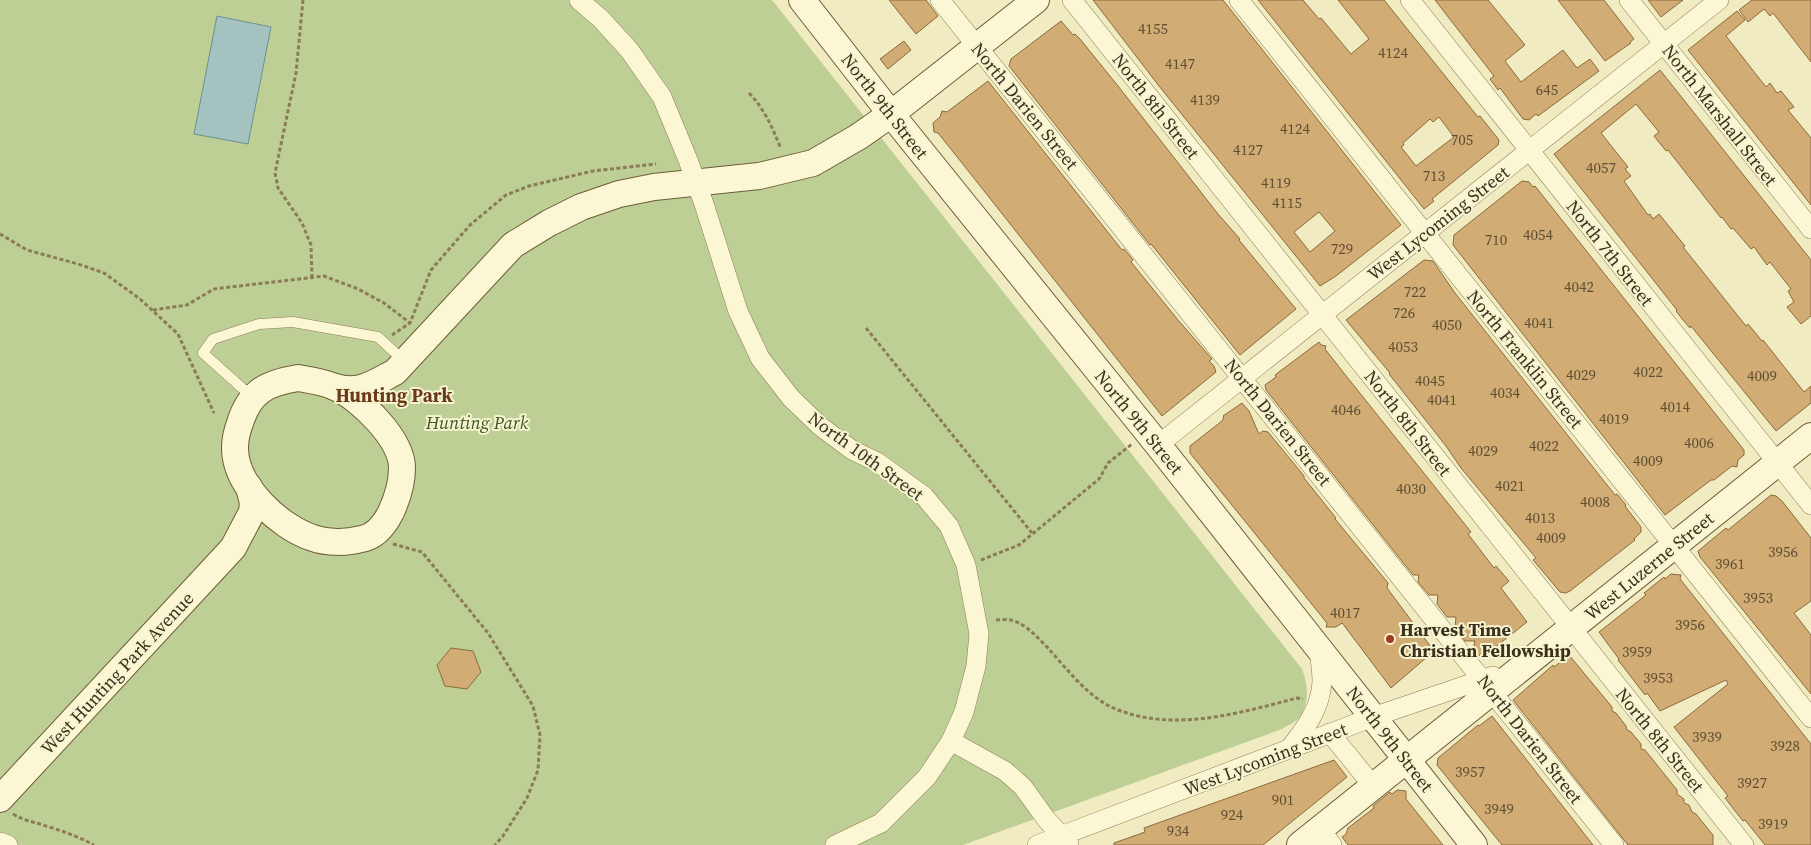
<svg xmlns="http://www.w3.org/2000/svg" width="1811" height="845" viewBox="0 0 1811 845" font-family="'Source Serif 4',serif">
	<rect width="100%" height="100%" fill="#f0ebc0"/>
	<path fill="#bdcf94" d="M0,0H772L1302,669C1308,684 1310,704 1299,718C1295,722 1287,726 1282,729L963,845H0Z"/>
	<polygon fill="#a4c2bf" stroke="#6a918f" points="217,16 271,27 248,144 194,134"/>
	<g fill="#d1ac74" stroke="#8c6a3b" fill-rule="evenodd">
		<polygon points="889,0 926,0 938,16 916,34"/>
		<path d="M1093,0H1223L1401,225L1336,276L1320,286L1159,86ZM1319,212L1335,231L1310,252L1294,232Z"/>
		<path d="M1258,0H1303L1319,19L1321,18L1351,54L1369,39L1338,0H1384L1478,117L1480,116L1499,140L1498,145L1432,199L1434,201L1424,209ZM1439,117L1454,137L1416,166L1401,147L1404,145L1403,143L1430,119L1433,122Z"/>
		<polygon points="1435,0 1488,0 1525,45 1505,61 1521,82 1563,50 1577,68 1590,59 1599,71 1538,116 1536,114 1529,120 1523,119 1500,88 1498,90 1490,79 1494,76"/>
		<polygon points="1558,0 1604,0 1634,39 1630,42 1631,43 1605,61"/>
		<polygon points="1648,0 1683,0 1661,17"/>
		<polygon points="1752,0 1811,0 1811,62 1773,13 1770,16 1764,9 1748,22 1739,10"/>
		<polygon points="1737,11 1745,20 1726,36 1766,87 1770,83 1777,93 1781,91 1794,107 1788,110 1811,138 1811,205 1688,50"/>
		<polygon points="1061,21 1073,35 1075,34 1080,39 1118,86 1218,214 1240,239 1239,240 1296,309 1240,355 1151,244 1150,245 1009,66 1011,59"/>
		<polygon points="904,41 911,50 888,69 880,59"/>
		<polygon points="1660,70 1811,260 1811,316 1801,324 1787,307 1794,302 1788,291 1791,289 1770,262 1767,265 1754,247 1751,249 1733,228 1731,229 1722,217 1721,218 1668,150 1666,151 1654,136 1659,132 1636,104 1601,133 1628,167 1625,169 1631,176 1624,181 1648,215 1650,214 1653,219 1659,214 1685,246 1683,247 1746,326 1748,324 1762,341 1763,340 1804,392 1811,386 1811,403 1776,431 1691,326 1690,328 1683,320 1676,311 1677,310 1554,154"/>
		<polygon points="988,81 1122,250 1124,249 1133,260 1131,262 1178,320 1212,359 1209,361 1214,366 1216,372 1162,416 962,163 938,133 934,132 933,123 940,117 942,111 947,112"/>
		<polygon points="1522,181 1529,182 1533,187 1535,186 1744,450 1744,455 1738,460 1737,467 1732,466 1714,480 1711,480 1665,515 1453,245 1454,235"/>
		<polygon points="1424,260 1433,261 1455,293 1615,495 1617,494 1626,505 1625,506 1641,527 1641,532 1634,539 1635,540 1570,591 1566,593 1560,592 1539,567 1533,560 1536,558 1461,468 1446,446 1389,374 1390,373 1346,320"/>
		<polygon points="1319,342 1321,345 1326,346 1325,349 1343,372 1471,532 1468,534 1494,568 1496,566 1509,581 1501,588 1527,622 1488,653 1485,651 1479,656 1477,655 1473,650 1475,641 1465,641 1455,627 1456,617 1447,617 1437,604 1438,595 1429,595 1418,582 1419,575 1413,575 1266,390 1265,385 1276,377 1275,375"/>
		<polygon points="1242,403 1249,411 1259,434 1263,431 1268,432 1304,476 1304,478 1336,518 1335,519 1388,583 1387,588 1434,651 1391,688 1343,624 1342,623 1336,627 1326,627 1327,623 1190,453 1190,446 1222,421 1224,417 1223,416"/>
		<polygon points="1771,495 1776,496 1782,501 1811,538 1811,601 1794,613 1811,635 1811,694 1700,557 1698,551 1726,528 1728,530"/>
		<polygon points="1671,574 1681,575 1680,579 1811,744 1811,845 1765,845 1745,820 1743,821 1725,798 1728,796 1674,727 1728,684 1726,680 1660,711 1647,693 1645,695 1618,660 1619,659 1599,632 1646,595 1644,593 1664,577 1665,579"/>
		<polygon points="451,648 473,651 481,672 467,689 445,686 437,665"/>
		<polygon points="1569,655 1612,707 1612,711 1616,713 1626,726 1627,730 1631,732 1641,744 1641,749 1645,750 1677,790 1677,794 1684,799 1684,803 1689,805 1692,812 1696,814 1708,829 1713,835 1713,845 1628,845 1513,700 1553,665 1554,667"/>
		<polygon points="1492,716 1515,745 1593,845 1502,845 1445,775 1437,765 1438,758 1478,725 1479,726"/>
		<polygon points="1334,760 1347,777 1263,845 1114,845 1114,843 1145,832 1144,828"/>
		<polygon points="1397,790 1406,791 1406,799 1443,845 1348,845 1342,837 1346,834 1348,828 1374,808 1373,806 1390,792 1392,794"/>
	</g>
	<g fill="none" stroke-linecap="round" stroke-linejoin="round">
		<defs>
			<polyline id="lane" points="252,397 203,353 213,339 259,324 293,322 378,337 404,361"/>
			<g id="street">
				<polyline points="579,0 601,19 630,51 662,97 688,160 704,204 738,311 760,358 791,398 820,426 852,450 877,462 924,496 949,526 966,565 979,634 976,666 964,712 951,741 927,777 881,823 835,845"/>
				<polyline points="940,0 1614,845"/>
				<polyline points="1072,0 1744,845"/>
				<polyline points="1239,0 1811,718"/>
				<polyline points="1410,0 1811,505"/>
				<polyline points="1629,0 1811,229"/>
				<polyline points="1158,445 1719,0"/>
				<polyline points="1330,733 1373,786"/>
				<polyline points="951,741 1005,771 1023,787 1046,819 1069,844"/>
				<path d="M1290,748C1306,727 1321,708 1322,681C1322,671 1320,660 1319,649"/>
				<polyline points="1320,829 1332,845"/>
				<polyline points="0,842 8,845"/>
				<polyline points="1037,845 1373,717 1493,676"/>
			</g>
			<g id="secondary">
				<polyline points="802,0 891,114 1158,445 1474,845"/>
				<path d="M298,378C310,380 323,382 335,387C360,398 402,439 402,468C402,483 397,499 391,512C385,524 375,537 361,539C347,543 327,543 313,538C279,527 235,486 235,448C235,440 237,431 240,423C250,391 267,383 298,378Z"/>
				<path d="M335,387C360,394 374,383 395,372L513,245L549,223L581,207L619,194L654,187L759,176L813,163L858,137L891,114L1036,0"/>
				<polyline points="0,799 233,548 252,512 253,503 249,487"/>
				<polyline points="1300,845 1811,436"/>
			</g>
		</defs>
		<use href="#lane" stroke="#8b7c57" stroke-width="11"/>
		<use href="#street" stroke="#8b7c57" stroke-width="20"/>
		<use href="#secondary" stroke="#6d5d3a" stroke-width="28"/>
		<g stroke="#8b7c57" stroke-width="3" stroke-dasharray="4 2.5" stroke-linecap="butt">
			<polyline points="303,0 296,73 275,173 278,188 302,223 311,245 312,277"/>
			<path d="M749,93C766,111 772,127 781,149"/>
			<polyline points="0,234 27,250 78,264 104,273 140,299 178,334 214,413"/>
			<polyline points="153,310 187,305 214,289 324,276 358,289 384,303 410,323"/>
			<polyline points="866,328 1032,533"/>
			<polyline points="392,335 410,323 431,270 470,225 506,195 529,186 593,171 656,164"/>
			<polyline points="393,544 422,552 488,633 533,706 540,735 538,770 527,798 503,836 495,845"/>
			<polyline points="981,560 1019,545 1099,479 1108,463 1132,444"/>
			<path d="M996,620C1001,620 1007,619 1011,620C1026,624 1036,636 1047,647C1067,669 1089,699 1118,710C1176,732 1240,713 1297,698L1303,699"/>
			<path d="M13,814C24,821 35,822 46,826C63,831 79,837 94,845"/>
		</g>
		<use href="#lane" stroke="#fbf6d4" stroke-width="10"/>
		<use href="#street" stroke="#fbf6d4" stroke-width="19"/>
		<use href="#secondary" stroke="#fbf6d4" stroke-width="26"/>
	</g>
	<circle fill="#9e3a23" stroke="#f7f4d1" stroke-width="2" cx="1390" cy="639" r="5"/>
	<g text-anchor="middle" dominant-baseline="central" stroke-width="4" stroke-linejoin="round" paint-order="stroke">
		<g font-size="15" fill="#604f32">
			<text x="1153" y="28">4155</text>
			<text x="1393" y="52">4124</text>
			<text x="1180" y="63">4147</text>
			<text x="1547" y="89">645</text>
			<text x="1205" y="99">4139</text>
			<text x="1295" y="128">4124</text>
			<text x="1462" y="139">705</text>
			<text x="1248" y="149">4127</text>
			<text x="1601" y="167">4057</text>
			<text x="1434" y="175">713</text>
			<text x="1276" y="182">4119</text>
			<text x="1287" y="202">4115</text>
			<text x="1538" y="234">4054</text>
			<text x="1496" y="239">710</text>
			<text x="1342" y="248">729</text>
			<text x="1579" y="286">4042</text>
			<text x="1415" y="291">722</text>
			<text x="1404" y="312">726</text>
			<text x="1539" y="322">4041</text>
			<text x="1447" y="324">4050</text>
			<text x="1403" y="346">4053</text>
			<text x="1648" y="371">4022</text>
			<text x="1581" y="374">4029</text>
			<text x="1762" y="375">4009</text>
			<text x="1430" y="380">4045</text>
			<text x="1505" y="392">4034</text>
			<text x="1442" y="399">4041</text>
			<text x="1675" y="406">4014</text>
			<text x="1346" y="409">4046</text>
			<text x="1614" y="418">4019</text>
			<text x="1699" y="442">4006</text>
			<text x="1544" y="445">4022</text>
			<text x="1483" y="450">4029</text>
			<text x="1648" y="460">4009</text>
			<text x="1510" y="485">4021</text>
			<text x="1411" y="488">4030</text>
			<text x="1595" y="501">4008</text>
			<text x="1540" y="517">4013</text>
			<text x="1551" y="537">4009</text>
			<text x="1783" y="551">3956</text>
			<text x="1730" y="563">3961</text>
			<text x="1758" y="597">3953</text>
			<text x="1345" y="612">4017</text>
			<text x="1690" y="624">3956</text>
			<text x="1637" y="651">3959</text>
			<text x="1658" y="677">3953</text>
			<text x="1707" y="736">3939</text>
			<text x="1785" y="745">3928</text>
			<text x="1470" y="771">3957</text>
			<text x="1752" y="782">3927</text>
			<text x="1283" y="799">901</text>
			<text x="1499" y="808">3949</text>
			<text x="1232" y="814">924</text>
			<text x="1773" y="823">3919</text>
			<text x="1178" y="830">934</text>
		</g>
		<g font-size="18" fill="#3a301c" stroke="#f7f4d1">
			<text transform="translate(885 106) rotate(52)">North 9th Street</text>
			<text transform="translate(1025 106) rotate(51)">North Darien Street</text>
			<text transform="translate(1156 106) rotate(52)">North 8th Street</text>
			<text transform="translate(1720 115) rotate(52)">North Marshall Street</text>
			<text transform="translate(1438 223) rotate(-38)">West Lycoming Street</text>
			<text transform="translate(1610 253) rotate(52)">North 7th Street</text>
			<text transform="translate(1525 359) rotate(51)">North Franklin Street</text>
			<text transform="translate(1139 422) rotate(51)">North 9th Street</text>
			<text transform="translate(1278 422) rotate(51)">North Darien Street</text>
			<text transform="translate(1408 423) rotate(52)">North 8th Street</text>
			<text transform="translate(866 456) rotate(36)">North 10th Street</text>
			<text transform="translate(1649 566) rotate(-39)">West Luzerne Street</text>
			<text transform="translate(117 673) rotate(-47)">West Hunting Park Avenue</text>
			<text transform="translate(1390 739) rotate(52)">North 9th Street</text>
			<text transform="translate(1530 739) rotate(52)">North Darien Street</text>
			<text transform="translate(1660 740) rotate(51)">North 8th Street</text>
			<text transform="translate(1265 759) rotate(-21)">West Lycoming Street</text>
		</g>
		<g font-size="18" font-style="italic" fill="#405722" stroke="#f7f4d1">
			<text x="477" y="422">Hunting Park</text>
		</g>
		<g font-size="18" font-weight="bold" fill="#3a301c" stroke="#f7f4d1" text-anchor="start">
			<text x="1400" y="629">Harvest Time<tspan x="1400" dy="21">Christian Fellowship</tspan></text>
		</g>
		<g font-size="19" font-weight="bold" fill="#693919" stroke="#f7f4d1">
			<text x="394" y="395">Hunting Park</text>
		</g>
	</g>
</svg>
